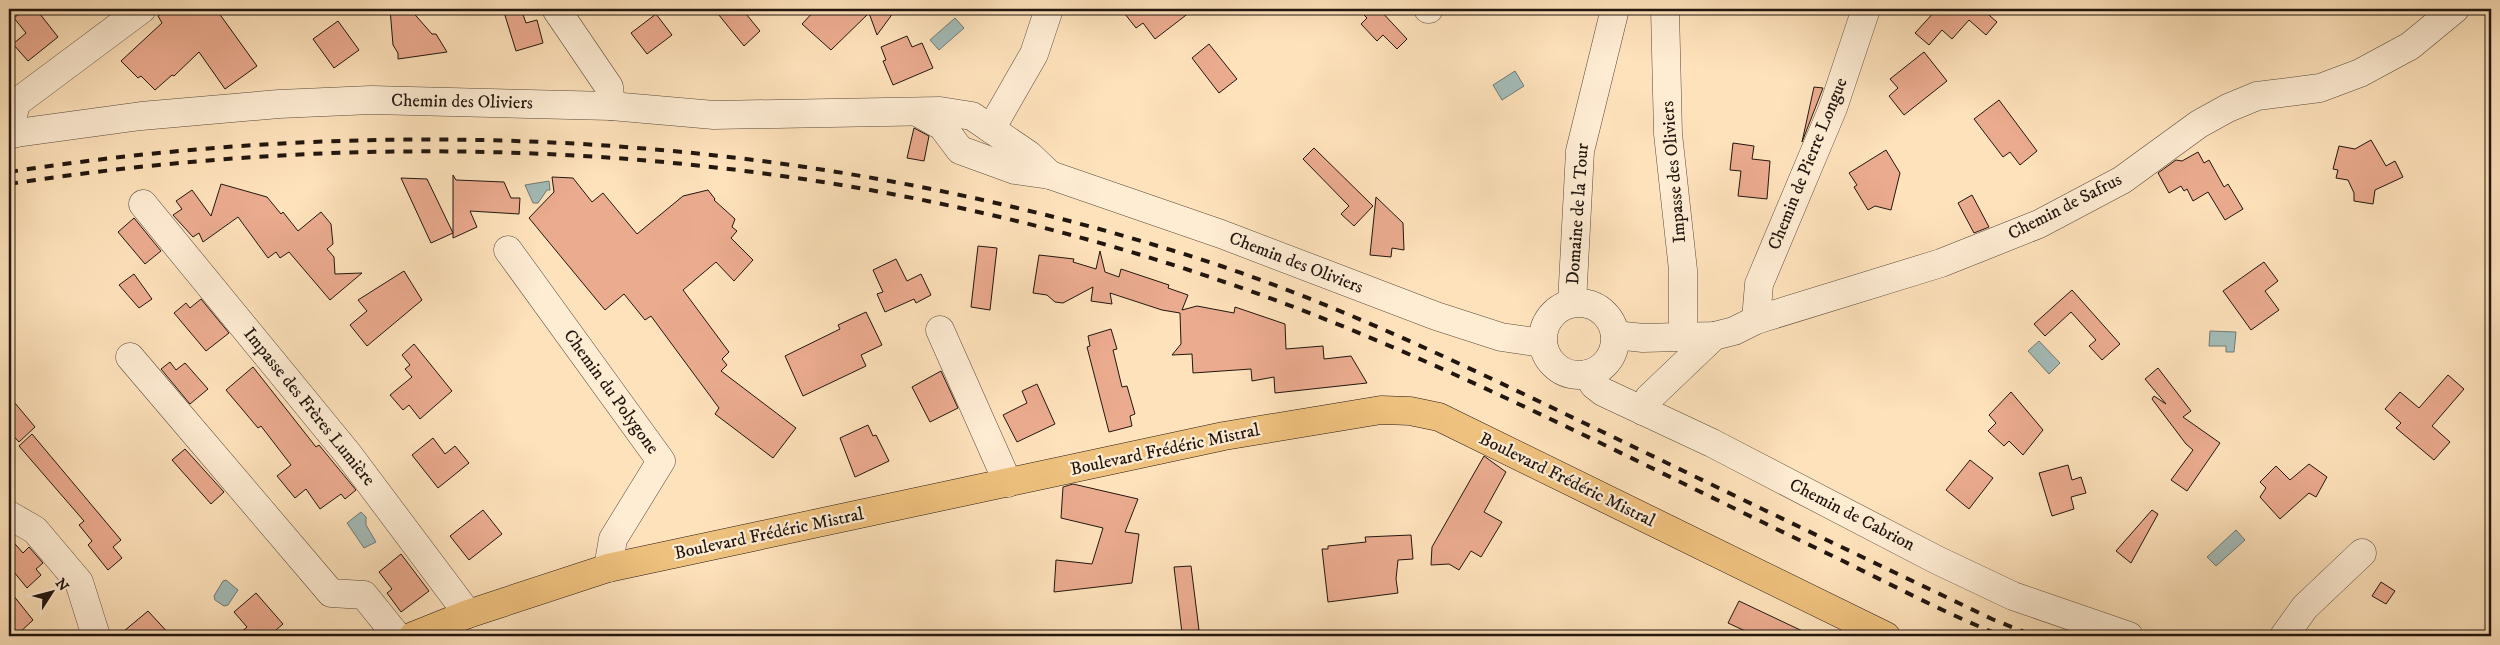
<svg xmlns="http://www.w3.org/2000/svg" width="2500" height="645" viewBox="0 0 2500 645" font-family="'IM FELL DW Pica',serif">
	<rect width="100%" height="100%" fill="#fee2bb"/>
	<filter id="stains"><feTurbulence type="fractalNoise" baseFrequency=".004" numOctaves="4"/><feColorMatrix values="0 0 0 0 .2 0 0 0 0 .09 0 0 0 0 .02 0 0 0 .5 -.17"/></filter>
	<radialGradient id="worn" r=".72"><stop offset=".6" stop-color="#630" stop-opacity="0"/><stop offset="1" stop-color="#630" stop-opacity=".3"/></radialGradient>
	<g fill="#a3bcb9" stroke="#6f7a75">
		<polygon points="955,18 964,28 939,50 930,40"/>
		<polygon points="1515,71 1524,86 1502,100 1493,85"/>
		<polygon points="549,181 550,190 547,190 538,203 533,203 525,185"/>
		<polygon points="2210,331 2236,332 2234,352 2226,352 2226,346 2209,346"/>
		<polygon points="2039,341 2060,363 2049,374 2028,351"/>
		<polygon points="361,512 366,517 366,525 376,542 364,548 347,523"/>
		<polygon points="2236,530 2245,540 2216,566 2207,557"/>
		<polygon points="226,580 238,590 228,605 224,606 215,600 214,596 223,581"/>
	</g>
	<g fill="#ebab8f" stroke="#211610">
		<polygon points="25,9 36,9 58,37 28,61 13,44 26,33 14,18"/>
		<polygon points="168,9 216,9 257,66 225,89 199,52 174,76 172,75 155,90 141,76 138,78 121,61 162,23 158,16"/>
		<polygon points="390,9 410,9 432,34 436,34 447,52 398,59 398,53 393,45"/>
		<polygon points="503,9 521,9 526,23 537,20 543,43 516,51"/>
		<polygon points="714,9 742,9 760,31 744,46"/>
		<polygon points="816,9 896,9 877,35 869,13 831,50 802,24"/>
		<polygon points="1121,9 1194,9 1155,39 1143,23 1136,28"/>
		<polygon points="1358,9 1379,9 1407,39 1397,49 1383,35 1377,41 1361,24 1367,18"/>
		<polygon points="1937,9 1982,9 1997,22 1986,35 1969,20 1952,39 1942,30 1929,45 1915,33"/>
		<polygon points="656,14 672,35 647,54 631,33"/>
		<polygon points="338,21 359,50 334,68 313,39"/>
		<polygon points="907,36 912,47 922,43 933,68 893,85 883,61 886,60 881,47"/>
		<polygon points="1209,44 1237,79 1219,93 1192,58"/>
		<polygon points="1924,52 1947,81 1904,115 1889,96 1898,88 1890,79"/>
		<polygon points="1814,87 1823,88 1802,142"/>
		<polygon points="1999,100 2037,151 2020,165 2010,152 2003,157 1974,119"/>
		<polygon points="914,128 929,136 924,161 907,158"/>
		<polygon points="2371,140 2386,166 2395,161 2403,177 2375,190 2373,204 2354,201 2354,193 2348,180 2336,178 2338,170 2333,169 2339,146 2355,149"/>
		<polygon points="1733,143 1754,146 1752,159 1770,161 1767,199 1738,196 1741,171 1730,170"/>
		<polygon points="1314,148 1373,206 1354,226 1341,214 1349,206 1303,159"/>
		<polygon points="1886,150 1900,173 1891,210 1875,206 1868,210 1854,187 1857,185 1849,173"/>
		<polygon points="2198,152 2204,163 2209,160 2224,187 2228,184 2243,209 2225,220 2208,192 2193,201 2187,189 2184,191 2181,186 2169,193 2158,173 2176,160 2182,161"/>
		<polygon points="453,175 456,180 504,182 511,198 520,198 519,214 470,211 477,227 453,238"/>
		<polygon points="552,177 573,178 592,202 603,193 637,234 683,196 708,190 715,199 714,200 735,219 732,227 737,231 731,238 753,260 734,281 716,262 683,290 729,352 722,359 727,365 721,371 796,428 773,458 715,414 719,408 651,316 645,320 624,294 605,310 529,218 554,192"/>
		<polygon points="401,178 427,179 453,233 431,243"/>
		<polygon points="221,184 267,197 281,214 283,212 298,231 321,212 331,224 333,244 327,249 334,257 335,274 362,273 330,300 289,252 280,258 276,252 268,258 238,217 203,242 199,233 193,237 173,215 182,209 176,201 192,190 211,216"/>
		<polygon points="1972,195 1989,227 1974,233 1958,203"/>
		<polygon points="1376,197 1403,223 1404,250 1392,248 1391,257 1370,255"/>
		<polygon points="134,218 161,251 145,264 118,232"/>
		<polygon points="978,246 997,248 990,310 971,307"/>
		<polygon points="1100,251 1105,272 1119,277 1121,269 1169,285 1168,288 1188,295 1182,310 1197,306 1234,313 1235,307 1285,324 1286,349 1323,346 1324,359 1351,356 1367,383 1275,393 1274,377 1252,381 1251,369 1193,373 1192,354 1172,355 1181,344 1180,313 1162,310 1110,293 1112,304 1091,301 1093,287 1063,303 1055,302 1047,295 1033,293 1039,255 1074,259 1073,262 1096,269"/>
		<polygon points="896,259 907,281 921,274 931,295 916,303 914,299 885,312 877,294 883,292 873,270"/>
		<polygon points="2264,262 2278,281 2265,291 2279,310 2251,330 2223,291"/>
		<polygon points="404,271 422,300 367,346 350,325 367,311 358,300"/>
		<polygon points="134,274 152,299 139,308 119,285"/>
		<polygon points="2072,290 2120,344 2102,360 2089,346 2096,340 2071,312 2045,336 2034,324"/>
		<polygon points="201,299 229,333 206,351 174,313 186,303 190,308"/>
		<polygon points="866,312 882,345 861,355 866,366 803,396 785,356 840,329 838,325"/>
		<polygon points="1111,329 1117,349 1113,350 1122,387 1127,386 1135,414 1130,416 1132,426 1109,432 1087,347 1090,346 1088,336"/>
		<polygon points="414,344 452,391 420,419 409,405 403,410 390,395 412,377 405,369 410,365 402,355"/>
		<polygon points="170,362 176,370 185,363 208,389 190,404 161,369"/>
		<polygon points="253,367 316,447 319,445 356,490 345,499 341,494 320,509 306,489 295,498 277,476 291,465 261,426 258,428 226,390"/>
		<polygon points="2158,368 2191,411 2183,417 2220,443 2187,491 2171,480 2193,450 2186,444 2152,399 2154,396 2166,404 2145,379"/>
		<polygon points="941,371 958,408 930,422 912,387"/>
		<polygon points="2448,375 2464,389 2432,426 2450,442 2434,460 2396,428 2401,423 2385,409 2400,392 2419,408"/>
		<polygon points="1037,384 1055,424 1017,442 1003,415 1027,403 1022,391"/>
		<polygon points="2011,392 2043,430 2023,455 2009,441 2004,446 1988,431 1996,423 1989,415"/>
		<polygon points="9,396 35,427 19,442 9,431"/>
		<polygon points="868,425 873,436 876,435 889,461 855,477 840,438"/>
		<polygon points="32,434 121,540 113,547 122,558 108,570 88,545 92,541 79,525 84,521 19,446"/>
		<polygon points="433,438 445,454 455,446 469,463 438,488 412,455"/>
		<polygon points="185,449 224,492 211,504 172,460"/>
		<polygon points="1484,456 1506,472 1484,512 1502,522 1481,557 1471,551 1459,570 1449,564 1431,565 1432,547"/>
		<polygon points="1970,460 1993,478 1969,509 1946,490"/>
		<polygon points="2309,464 2327,477 2316,497 2309,493 2280,519 2260,497 2266,488 2260,482 2276,466 2290,480"/>
		<polygon points="2068,465 2072,480 2081,477 2086,493 2071,497 2074,509 2052,516 2039,473"/>
		<polygon points="1073,484 1138,499 1125,532 1139,534 1132,583 1054,592 1056,560 1092,564 1103,528 1061,518 1063,487"/>
		<polygon points="483,510 502,534 469,560 450,536"/>
		<polygon points="2152,510 2158,514 2131,563 2116,551"/>
		<polygon points="1411,535 1413,559 1398,560 1396,579 1398,593 1328,602 1322,549 1328,549 1328,546 1366,542 1365,537"/>
		<polygon points="9,537 23,553 29,547 43,563 36,569 41,575 27,588 9,566"/>
		<polygon points="401,554 429,591 401,612 387,593 392,589 379,572"/>
		<polygon points="1191,566 1199,630 1182,633 1174,567"/>
		<polygon points="2381,582 2395,591 2386,604 2372,596"/>
		<polygon points="9,590 33,620 18,634 9,622"/>
		<polygon points="256,593 283,624 269,636 237,636 247,627 234,612"/>
		<polygon points="1739,601 1813,636 1756,636 1728,623"/>
		<polygon points="148,611 171,636 118,636"/>
	</g>
	<g fill="none" stroke-linecap="round" stroke-linejoin="round">
		<defs>
			<g id="minor">
				<polyline points="556,9 609,87 611,106"/>
				<polyline points="1428,9 1429,9"/>
				<polyline points="1665,9 1668,134 1683,270 1683,336"/>
				<polyline points="917,112 942,126 960,150 1015,170 1050,175 1221,234 1436,316 1501,337 1543,343"/>
				<polyline points="991,129 1034,54 1049,9"/>
				<polyline points="9,134 141,116 279,104 371,100 611,106 714,115 940,111 972,116 1029,155 1050,175"/>
				<polyline points="13,134 12,120 16,103 142,9"/>
				<polyline points="143,204 348,454 468,614"/>
				<polyline points="508,250 661,461 613,539 608,568"/>
				<polyline points="1572,303 1580,151 1615,9"/>
				<circle cx="1579" cy="339" r="36"/>
				<polyline points="1756,320 1759,284 1833,108 1866,9"/>
				<polyline points="940,330 1008,483"/>
				<polyline points="1615,335 1643,338 1714,336 1734,331 1756,320 1941,263 2039,224 2122,180 2199,124 2228,108 2257,96 2320,88 2360,73 2410,46 2455,9"/>
				<polyline points="130,357 331,593 364,595 397,636"/>
				<polyline points="1587,374 1594,385 1603,392 1712,443 1937,560 2013,596 2129,636"/>
				<polyline points="1643,411 1649,398 1714,336"/>
				<polyline points="9,515 35,530 79,582 96,636"/>
				<polyline points="2284,636 2305,607 2362,553"/>
			</g>
			<polyline id="major" points="413,636 468,614 608,568 1224,436 1381,410 1410,411 1439,417 1886,636"/>
		</defs>
		<use href="#minor" stroke="#58493b" stroke-width="29"/>
		<use href="#major" stroke="#211610" stroke-width="29"/>
		<use href="#minor" stroke="#feecd3" stroke-width="28"/>
		<use href="#major" stroke="#efc17e" stroke-width="28"/>
		<g stroke="#211610" stroke-width="4" stroke-dasharray="9 9" stroke-linecap="butt">
			<path d="M9,172C417,109 832,136 1224,267C1356,312 1482,374 1607,434C1735,496 1864,558 1992,619L2034,636"/>
			<path d="M9,184C464,114 920,154 1347,328C1515,397 1677,482 1841,560C1894,586 1947,614 2002,636"/>
		</g>
	</g>
	<g text-anchor="middle" dominant-baseline="central" stroke-width="4.5" stroke-linejoin="round" paint-order="stroke">
		<g font-size="18" fill="#211610" stroke="#feecd3">
			<text transform="translate(462 102) rotate(1)">Chemin des Oliviers</text>
			<text transform="translate(1808 164) rotate(-68)">Chemin de Pierre Longue</text>
			<text transform="translate(1674 172) rotate(-95)">Impasse des Oliviers</text>
			<text transform="translate(2065 207) rotate(-27)">Chemin de Safrus</text>
			<text transform="translate(1578 214) rotate(-86)">Domaine de la Tour</text>
			<text transform="translate(1296 263) rotate(21)">Chemin des Oliviers</text>
			<text transform="translate(611 392) rotate(54)">Chemin du Polygone</text>
			<text transform="translate(309 407) rotate(51)">Impasse des Frères Lumière</text>
			<text transform="translate(1165 450) rotate(-12)">Boulevard Frédéric Mistral</text>
			<text transform="translate(1567 480) rotate(26)">Boulevard Frédéric Mistral</text>
			<text transform="translate(1852 515) rotate(27)">Chemin de Cabrion</text>
			<text transform="translate(769 534) rotate(-12)">Boulevard Frédéric Mistral</text>
		</g>
	</g>
	<rect width="2500" height="645" fill="none" stroke="#fee2bb" stroke-width="30"/>
	<rect x="10" y="10" width="2480" height="625" fill="none" stroke="#211610" stroke-width="2.5"/>
	<rect x="15" y="15" width="2470" height="615" fill="none" stroke="#211610"/>
	<g transform="translate(52 592) rotate(54)" stroke="#feecd3" stroke-width="4" paint-order="stroke">
	<path d="M0-4L9 19L0 12L-9 19Z" fill="#211610"/>
	<text y="-8" font-size="14" font-weight="bold" text-anchor="middle" fill="#211610">N</text>
	</g>
	<rect width="100%" height="100%" filter="url(#stains)"/>
	<rect width="100%" height="100%" fill="url(#worn)"/>
</svg>
